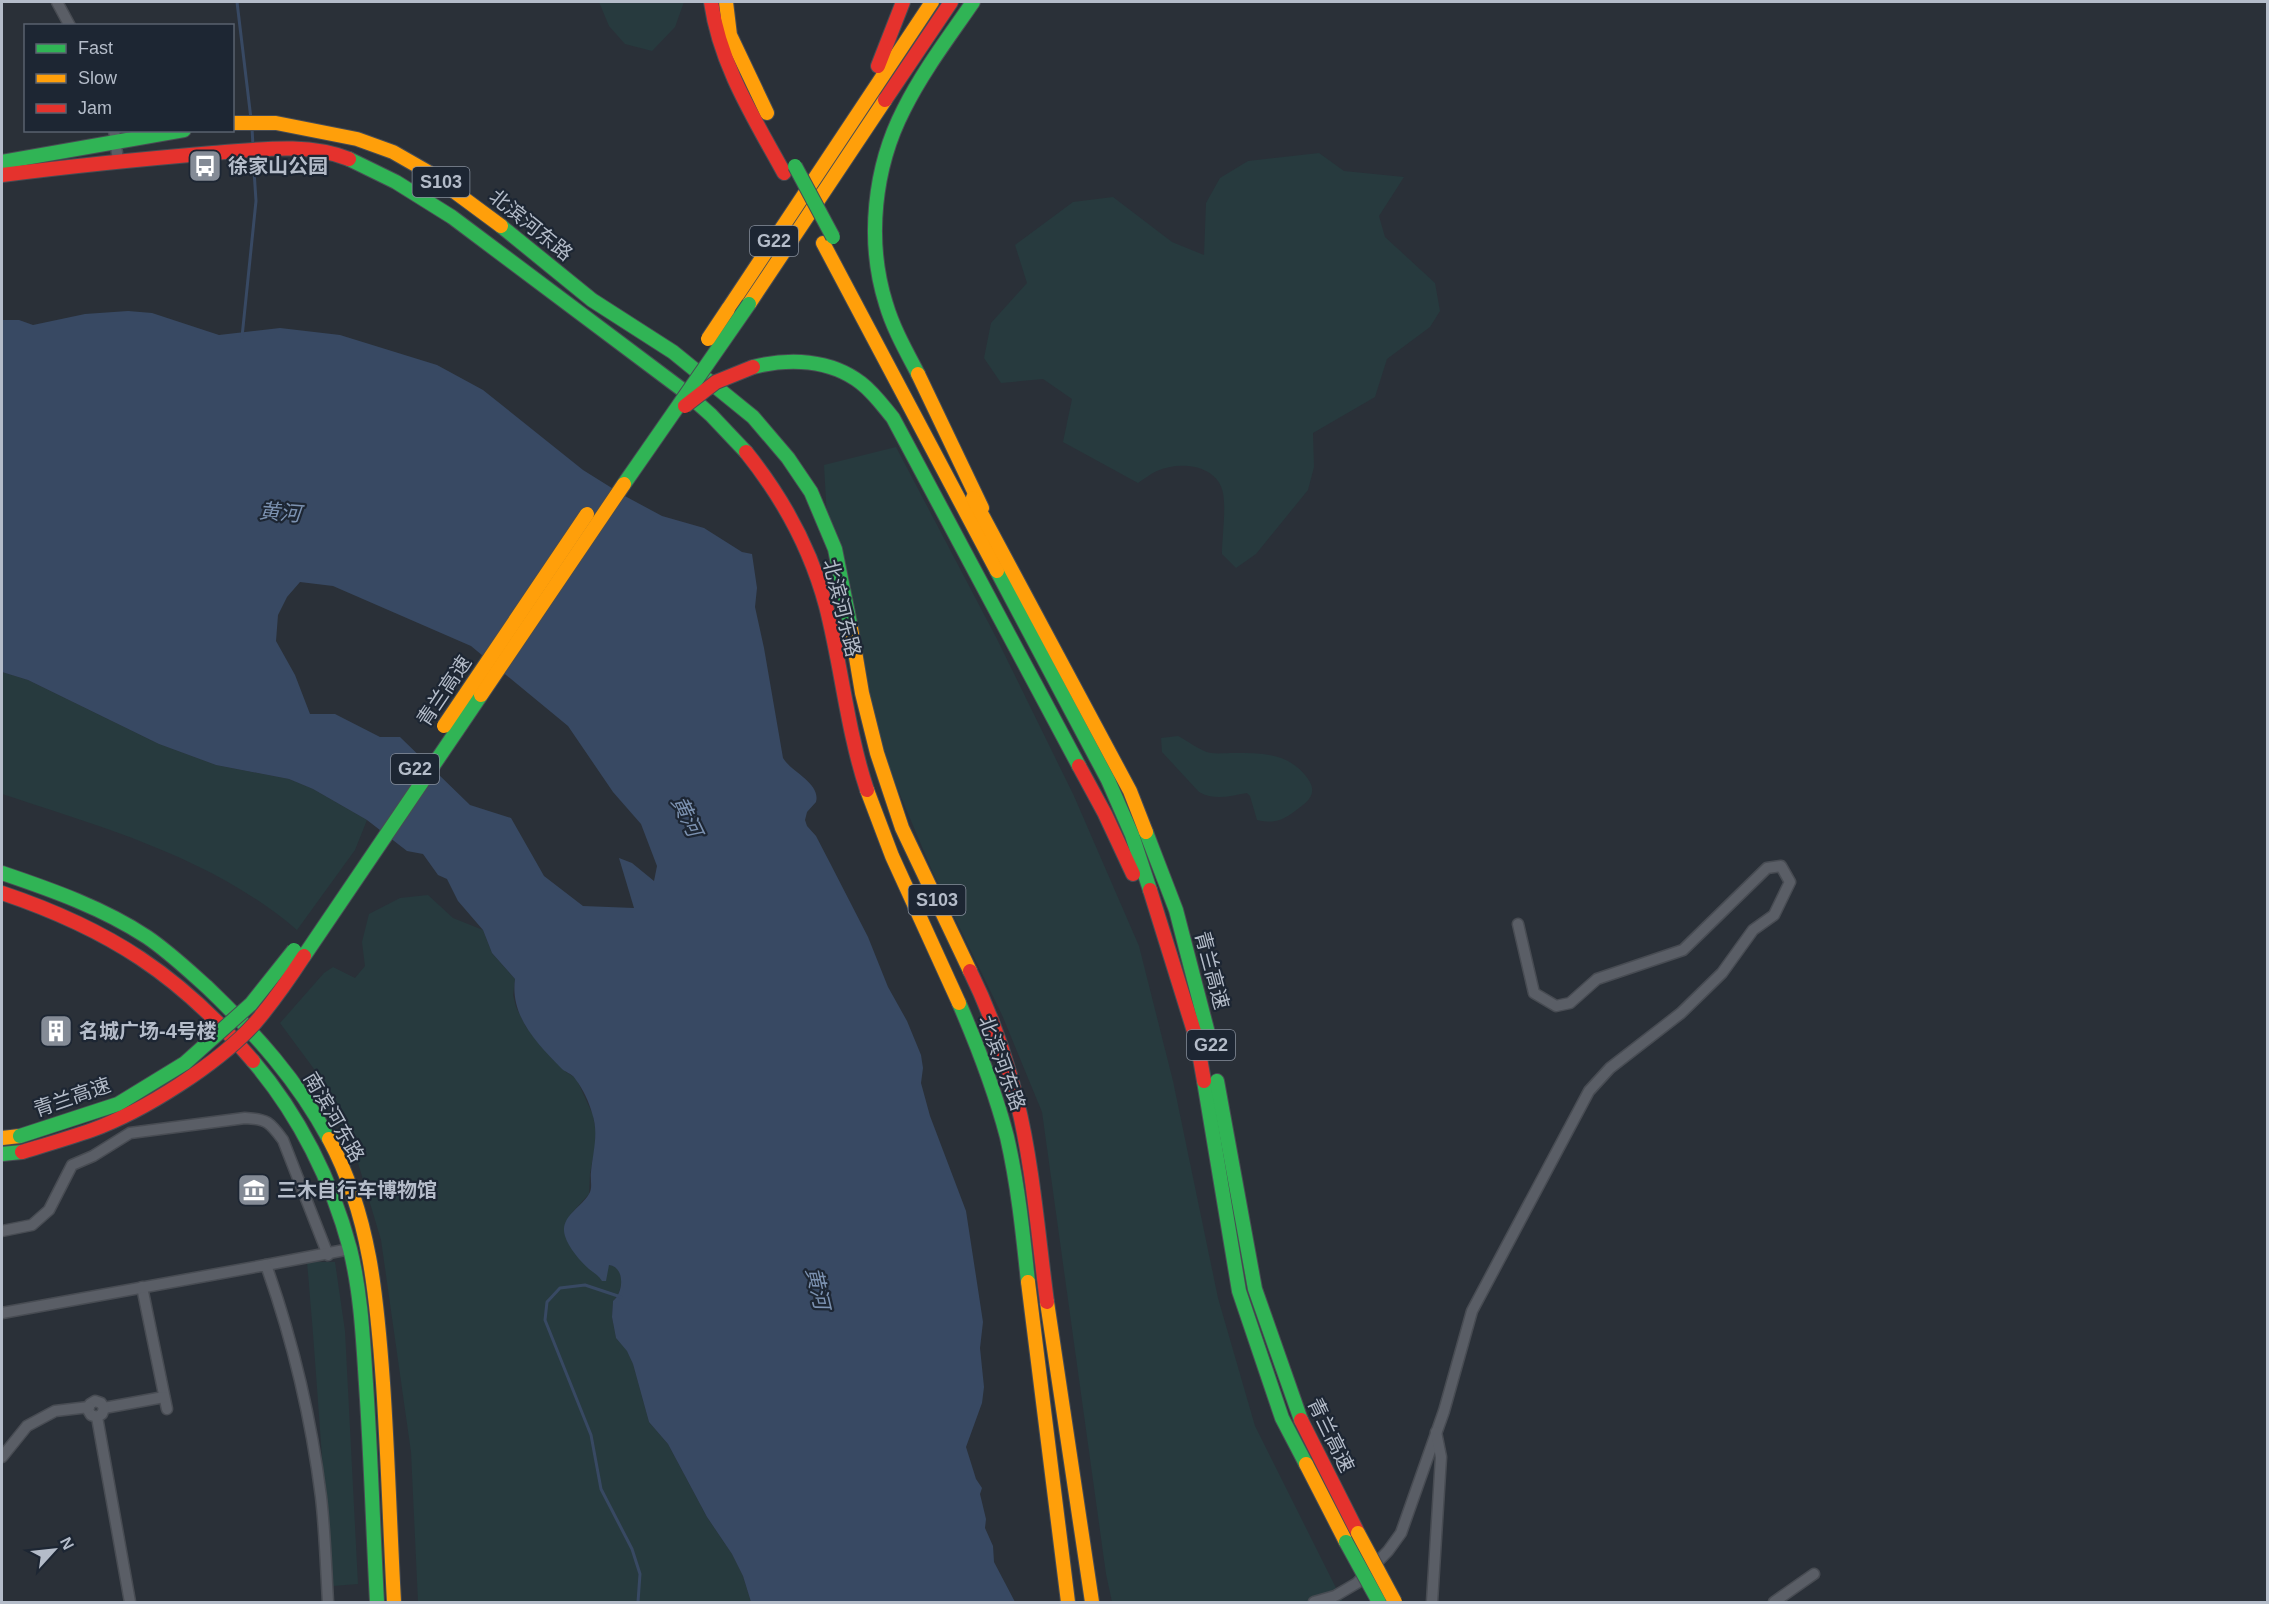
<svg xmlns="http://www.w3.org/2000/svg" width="2269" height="1604" viewBox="0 0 2269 1604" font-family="Helvetica,'Noto Sans SC',sans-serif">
	<rect width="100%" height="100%" fill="#2a3038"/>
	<g fill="#273a3e">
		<polygon points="599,2 684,2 675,27 652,51 625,44 609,26"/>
		<path d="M1319,153L1344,171L1404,177L1379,216L1385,237L1435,283L1440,311L1430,327L1387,359L1375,397L1313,433L1314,467L1308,490L1256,554L1236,568L1222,554C1222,536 1227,505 1222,489C1214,464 1178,461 1157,471C1150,474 1144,479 1138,483L1063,442L1072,399L1043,379L1001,383L984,358L991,323L1027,283L1015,245L1073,202L1113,197L1172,242L1204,255L1206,203L1220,178L1248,161Z"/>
		<polygon points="896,447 997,639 1074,796 1139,946 1173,1081 1218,1298 1255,1426 1343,1602 1112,1602 1106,1574 1042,1112 1002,1015 933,873 885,759 828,536 824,465"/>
		<path d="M2,672L28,680L159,744L216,765L289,779L313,789L367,820L355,850L297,930C213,858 105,828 2,794Z"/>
		<path d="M1178,736C1188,741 1200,751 1211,753C1218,754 1227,753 1234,753C1263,753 1290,753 1308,779C1320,796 1304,804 1291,814C1279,822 1271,823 1257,820L1250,796L1247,793C1230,796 1215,801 1199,792L1162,752L1161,738Z"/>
		<path d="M428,895L453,918L483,930L492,953L515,979L513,995L516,1007L526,1027L550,1056L566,1072L576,1078L593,1115L596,1133L595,1148L590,1173L589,1194L569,1216L579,1257L582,1262L600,1277L609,1265C625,1266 624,1292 613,1301L612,1317L616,1338L627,1350L633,1364L649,1422L668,1444L707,1517L732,1554L743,1576L751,1602H418L411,1452L381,1240L353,1146L321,1097L314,1069L280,1023L324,973L333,967L355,978L365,966L362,942L369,914L400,898Z"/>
		<path d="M307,1262H335L345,1331L358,1584L333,1586C322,1479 317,1370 307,1262Z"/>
	</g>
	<path fill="#384963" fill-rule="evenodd" d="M128,311L152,313L219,335L280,328L340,335L437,365L483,390L583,470L623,495L662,516L704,528L742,552L752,554L757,588L755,607L764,648L783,758C791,772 821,783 816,802L807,812L805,820L807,826L816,836L830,863L868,937L888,987L907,1021L921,1055L923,1068L921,1083L930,1116L966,1211L983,1322L980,1348L984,1387L982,1403L966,1447L976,1479L982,1488L980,1494L986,1519L985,1528L993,1546L994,1562L1015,1602H751L743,1576L732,1554L707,1517L668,1444L649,1422L633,1364L627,1351L616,1338L612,1317L613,1301C624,1292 625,1267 609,1265L606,1281H602C599,1276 594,1273 589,1269C581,1262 568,1247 565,1236C559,1217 581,1208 589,1194C593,1188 590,1179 591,1172C593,1151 599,1133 592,1113C589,1102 583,1089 576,1080C573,1074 567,1073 562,1069C537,1043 510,1017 515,979L492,953L483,930L458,901L447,879L438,875L423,854L407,851L367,820L313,789L289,779L216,765L159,744L28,680L2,672V320H19L33,325L85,314ZM300,582L333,586L471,646L568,726L613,792L641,824L657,866L654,881L632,863L619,858L634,908L583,906L544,876L511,818L470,805L400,737H380L335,714H310L295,675L276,641L278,615L287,597Z"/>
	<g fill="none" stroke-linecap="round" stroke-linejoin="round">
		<g stroke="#384963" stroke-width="3">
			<polyline points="237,2 251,119"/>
			<polyline points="252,128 253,146"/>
			<polyline points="242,337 256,201 253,155"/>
			<polyline points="621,1297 585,1285 560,1288 547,1302 545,1320 591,1435 601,1489 632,1549 640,1574 638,1602"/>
		</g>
		<defs>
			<g id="street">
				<polyline points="57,2 70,26"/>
				<polyline points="114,130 118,161"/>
				<path d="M2,1231L32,1225L49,1210L72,1165L93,1156L130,1133L245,1118C267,1119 270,1122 283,1140L328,1255"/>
				<polyline points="266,1265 350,1249"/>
				<polyline points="142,1287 167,1409"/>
				<path d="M2,1313L266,1265C293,1341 311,1417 321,1497C325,1532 326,1568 328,1602"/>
				<polyline points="104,1408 164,1397"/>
				<polyline points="97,1417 102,1414 104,1408 101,1403 95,1401 90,1404 88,1410 91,1415 97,1417 130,1602"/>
				<polyline points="2,1457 27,1426 55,1411 89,1407"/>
				<polyline points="1314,1602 1335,1596 1357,1583 1388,1551 1401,1533 1444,1411 1472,1311 1589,1091 1610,1068 1681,1013 1722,973 1753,930 1774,915 1790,882 1781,866 1767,868 1683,950 1597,979 1570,1003 1556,1006 1534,993 1518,924"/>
				<polyline points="1432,1602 1441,1457 1436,1432"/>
				<polyline points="1774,1602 1814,1574"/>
			</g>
			<g id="fast">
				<polyline points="349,159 396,182 452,217 684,391 711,415 746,452"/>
				<polyline points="2,162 184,130"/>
				<polyline points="501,226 592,300 673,352 753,417 788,458 811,492 835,549 851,628"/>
				<path d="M753,367C789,358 830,359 861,383C874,393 883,406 893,418L1079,766"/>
				<path d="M918,374C906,351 893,328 886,304C866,241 874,167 904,109C923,71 949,37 973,2"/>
				<polyline points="997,571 1108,780 1132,835 1150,890"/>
				<polyline points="1146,832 1176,910 1209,1037"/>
				<path d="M2,873C52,890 103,908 147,937C169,952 188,970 207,987C255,1033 298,1081 329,1139"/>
				<path d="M959,1003C978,1047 995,1091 1007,1137C1018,1185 1023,1234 1028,1282"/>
				<path d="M253,1061C299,1115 332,1181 350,1249C361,1293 363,1339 366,1384C371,1457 373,1529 377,1602"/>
				<polyline points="1204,1081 1239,1291 1282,1418 1306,1464"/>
				<polyline points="1217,1081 1255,1289 1301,1420"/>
				<polyline points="2,1154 22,1152"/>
			</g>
			<g id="slow">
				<polyline points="726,2 730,35 767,113"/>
				<polyline points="232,123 276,123 357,139 393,152 428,172 501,226"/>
				<polyline points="823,243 997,571"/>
				<polyline points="749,304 885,100"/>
				<polyline points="728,309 932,2"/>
				<polyline points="918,374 982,508"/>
				<polyline points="973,498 1130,791 1146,832"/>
				<polyline points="851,628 862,693 877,753 902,828 970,971"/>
				<polyline points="867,790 892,856 959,1003"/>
				<polyline points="2,1138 20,1136"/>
				<path d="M329,1139C370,1215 377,1298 383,1383C388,1456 390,1529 394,1602"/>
				<polyline points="1028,1282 1068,1602"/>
				<polyline points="1047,1302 1092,1602"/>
				<polyline points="1306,1464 1346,1542"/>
			</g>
			<g id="jam">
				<path d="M711,2C720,65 754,118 784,173"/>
				<polyline points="878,66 903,2"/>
				<polyline points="885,100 951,2"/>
				<path d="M2,175C72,166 142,159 213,153C258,150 306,142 349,159"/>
				<path d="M746,452C783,498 811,550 826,606C842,668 847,730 867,790"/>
				<polyline points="1079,766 1105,814 1133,874"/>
				<polyline points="1150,890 1197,1041 1204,1081"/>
				<path d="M2,893C109,929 180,975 253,1061"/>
				<path d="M970,971C990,1012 1006,1056 1017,1101C1033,1166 1038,1235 1047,1302"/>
				<polyline points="1301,1420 1358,1533"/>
			</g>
		</defs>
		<use href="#street" stroke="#484c53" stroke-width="13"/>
		<use href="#fast" stroke="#484c53" stroke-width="16"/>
		<use href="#slow" stroke="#484c53" stroke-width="16"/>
		<use href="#jam" stroke="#484c53" stroke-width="16"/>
		<use href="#street" stroke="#5a5e66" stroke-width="10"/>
		<use href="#fast" stroke="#30b455" stroke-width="14"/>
		<use href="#slow" stroke="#ff9f0a" stroke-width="14"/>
		<use href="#jam" stroke="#e5322d" stroke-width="14"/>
		<defs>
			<g id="fast-bridge">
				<polyline points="795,166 833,237"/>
				<polyline points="624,484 749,304"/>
				<polyline points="304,956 481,695"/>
				<polyline points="20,1136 118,1104 185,1063 251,1004 294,950"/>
				<polyline points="1346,1542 1379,1602"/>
			</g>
			<g id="slow-bridge">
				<polyline points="708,339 728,309"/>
				<polyline points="481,695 624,484"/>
				<polyline points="444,726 587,514"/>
				<polyline points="1358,1533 1395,1602"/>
			</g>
			<g id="jam-bridge">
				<polyline points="685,406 716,382 753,367"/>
				<path d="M22,1152C45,1145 69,1138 92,1130C144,1111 218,1064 255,1023C273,1002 289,979 304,956"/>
			</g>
		</defs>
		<use href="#fast-bridge" stroke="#474c53" stroke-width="16" stroke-linecap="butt"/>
		<use href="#slow-bridge" stroke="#474c53" stroke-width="16" stroke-linecap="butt"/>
		<use href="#jam-bridge" stroke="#474c53" stroke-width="16" stroke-linecap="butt"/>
		<use href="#fast-bridge" stroke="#30b455" stroke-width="14"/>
		<use href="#slow-bridge" stroke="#ff9f0a" stroke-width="14"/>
		<use href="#jam-bridge" stroke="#e5322d" stroke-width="14"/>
	</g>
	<defs>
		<symbol id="bus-square" viewBox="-11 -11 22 22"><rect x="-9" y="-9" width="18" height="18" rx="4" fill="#848b96" stroke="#1d2633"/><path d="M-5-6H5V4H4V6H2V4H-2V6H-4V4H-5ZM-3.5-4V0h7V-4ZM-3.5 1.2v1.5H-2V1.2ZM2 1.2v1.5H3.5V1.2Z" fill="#fff"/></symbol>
		<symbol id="building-square" viewBox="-11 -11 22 22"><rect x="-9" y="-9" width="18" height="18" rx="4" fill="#848b96" stroke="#1d2633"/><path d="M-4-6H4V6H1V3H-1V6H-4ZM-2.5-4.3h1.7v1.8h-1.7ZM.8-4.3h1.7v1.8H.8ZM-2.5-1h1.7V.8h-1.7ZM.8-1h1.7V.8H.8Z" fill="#fff"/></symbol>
		<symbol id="museum-square" viewBox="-11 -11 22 22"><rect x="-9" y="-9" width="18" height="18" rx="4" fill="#848b96" stroke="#1d2633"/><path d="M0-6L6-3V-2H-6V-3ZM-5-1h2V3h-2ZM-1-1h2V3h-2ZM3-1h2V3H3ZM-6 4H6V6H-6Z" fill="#fff"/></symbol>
	</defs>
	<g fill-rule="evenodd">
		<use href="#bus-square" x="186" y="147" width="38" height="38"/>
		<use href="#building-square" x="37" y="1012" width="38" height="38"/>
		<use href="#museum-square" x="235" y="1171" width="38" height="38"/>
	</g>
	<g text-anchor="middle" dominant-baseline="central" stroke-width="4.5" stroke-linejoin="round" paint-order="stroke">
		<g fill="#1d2633" stroke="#878f9c" stroke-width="1.5">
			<rect x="412.5" y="167" width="57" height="30" rx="4.5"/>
			<rect x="750" y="226" width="48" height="30" rx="4.5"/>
			<rect x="391" y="754" width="48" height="30" rx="4.5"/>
			<rect x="908.5" y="885" width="57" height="30" rx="4.5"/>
			<rect x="1187" y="1030" width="48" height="30" rx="4.5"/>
		</g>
		<g font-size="18" font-weight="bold" fill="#b4bcc9">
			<text x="441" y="182">S103</text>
			<text x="774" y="241">G22</text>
			<text x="415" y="769">G22</text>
			<text x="937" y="900">S103</text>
			<text x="1211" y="1045">G22</text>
		</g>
		<g font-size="20" font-weight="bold" fill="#b4bcc9" stroke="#1d2633" text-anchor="start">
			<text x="228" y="166">徐家山公园</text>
			<text x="79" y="1031">名城广场-4号楼</text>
			<text x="277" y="1190">三木自行车博物馆</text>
		</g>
		<g font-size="20" fill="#b4bcc9" stroke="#1d2633">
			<text transform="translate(531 225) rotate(39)">北滨河东路</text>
			<text transform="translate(842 608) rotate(76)">北滨河东路</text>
			<text transform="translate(444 691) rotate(-56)">青兰高速</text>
			<text transform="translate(1212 970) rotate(75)">青兰高速</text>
			<text transform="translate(1002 1063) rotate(70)">北滨河东路</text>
			<text transform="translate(72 1097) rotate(-19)">青兰高速</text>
			<text transform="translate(334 1117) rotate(60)">南滨河东路</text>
			<text transform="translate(1331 1435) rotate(64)">青兰高速</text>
		</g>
		<g font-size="21" font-style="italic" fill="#7c92b1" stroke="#1d2633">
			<text transform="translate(280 512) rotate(5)">黄河</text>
			<text transform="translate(687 816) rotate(64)">黄河</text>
			<text transform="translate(818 1288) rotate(77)">黄河</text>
		</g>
	</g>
	<rect width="2269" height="1604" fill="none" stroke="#b4bcc9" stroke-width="6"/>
	<rect x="24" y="24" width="210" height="108" fill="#1d2633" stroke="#59626f" stroke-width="1.5"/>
	<rect x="36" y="44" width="30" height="9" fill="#30b455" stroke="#59626f" stroke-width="1.5"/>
	<text x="78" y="54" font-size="18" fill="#b4bcc9">Fast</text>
	<rect x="36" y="74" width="30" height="9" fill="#ff9f0a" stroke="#59626f" stroke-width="1.5"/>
	<text x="78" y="84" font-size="18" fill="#b4bcc9">Slow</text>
	<rect x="36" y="104" width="30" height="9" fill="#e5322d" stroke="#59626f" stroke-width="1.5"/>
	<text x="78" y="114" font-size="18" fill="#b4bcc9">Jam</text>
	<g transform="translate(54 1550) rotate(63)" stroke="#1d2633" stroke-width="4.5" paint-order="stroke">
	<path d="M0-4.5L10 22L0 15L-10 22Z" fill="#b4bcc9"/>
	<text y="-9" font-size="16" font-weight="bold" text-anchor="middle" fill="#b4bcc9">N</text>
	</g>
</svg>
